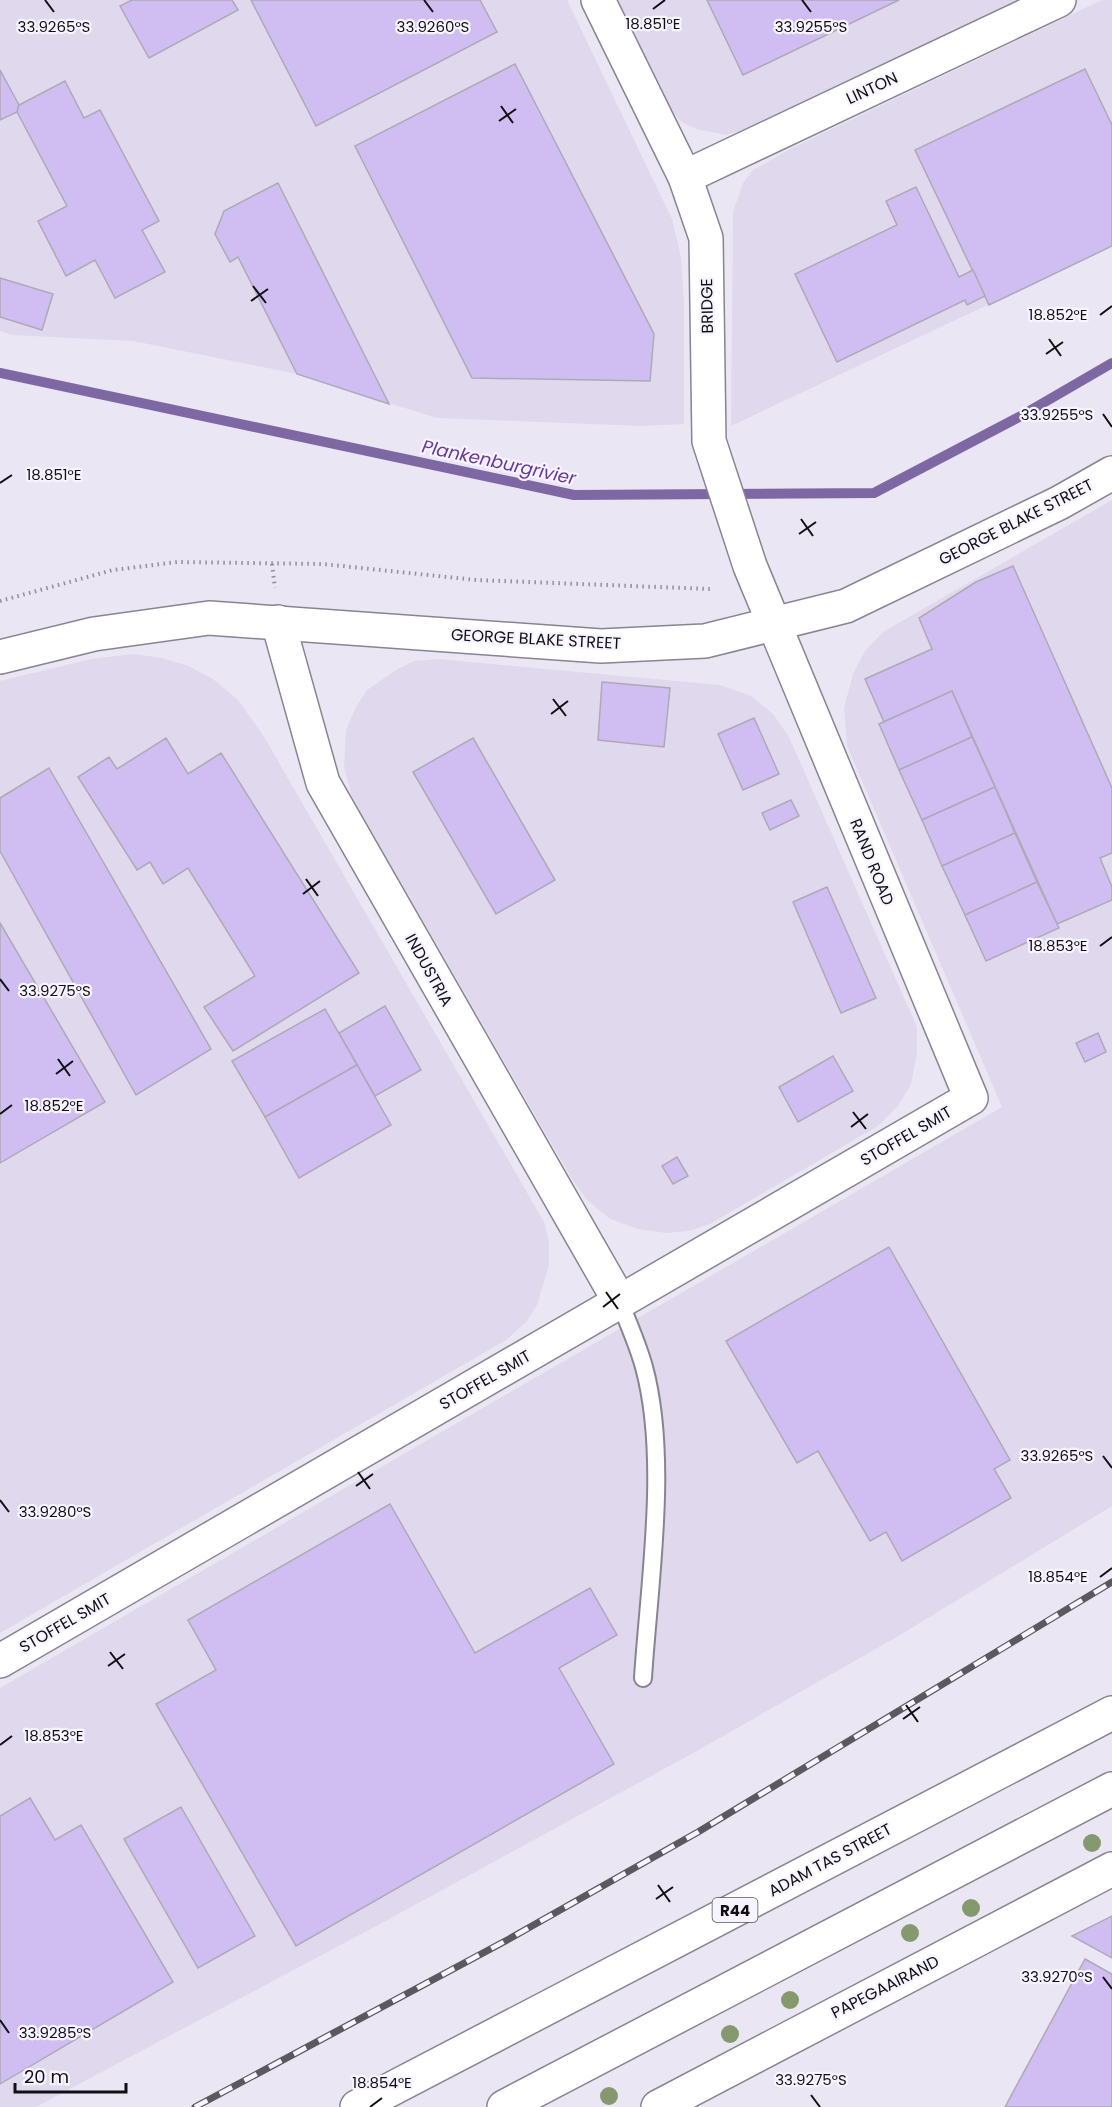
<svg xmlns="http://www.w3.org/2000/svg" width="1112" height="2107" viewBox="0 0 1112 2107" font-family="Poppins,sans-serif">
	<rect width="100%" height="100%" fill="#eae6f4"/>
	<g fill="#e0d9ee">
		<polygon points="0,0 567,0 672,219 681,258 684,301 684,424 641,426 437,418 297,374 133,341 12,335 0,331"/>
		<polygon points="617,0 1016,0 745,130 726,135 696,129 680,121 668,105"/>
		<polygon points="1102,0 1112,0 1112,246 731,426 733,212 743,183 753,170 790,149"/>
		<polygon points="1112,500 1112,1506 895,1638 695,1752 378,1925 36,2107 0,2107 0,1688 1002,1107 847,746 844,708 853,674 865,651 883,632"/>
		<polygon points="134,654 163,658 188,666 213,679 238,700 263,735 544,1222 549,1242 549,1265 537,1305 527,1321 506,1340 0,1633 0,681 91,659"/>
		<polygon points="438,659 720,685 751,696 773,714 789,737 917,1027 917,1054 911,1084 898,1106 878,1126 710,1224 688,1231 666,1233 638,1229 610,1219 587,1200 572,1179 352,798 344,767 346,730 356,707 367,690 396,670 414,661"/>
	</g>
	<g fill="none" stroke-linecap="round" stroke-linejoin="round">
		<polyline stroke="#7e68a3" stroke-width="10" points="0,373 574,495 874,493 1019,417 1112,363"/>
	</g>
	<g fill="#d0bef2" stroke="#ada9b6" stroke-width="1.5">
		<polygon points="132,0 232,0 238,10 149,58 120,6"/>
		<polygon points="251,0 480,0 497,32 316,126"/>
		<polygon points="707,0 899,0 743,75"/>
		<polygon points="515,64 654,334 650,381 472,378 355,146"/>
		<polygon points="1085,69 1112,125 1112,246 989,305 915,150"/>
		<polygon points="0,70 19,105 17,112 0,120"/>
		<polygon points="65,81 84,118 100,110 159,221 142,230 165,272 115,298 95,260 66,276 38,221 67,206 17,112 19,105"/>
		<polygon points="278,183 389,404 297,374 238,257 230,262 215,234 224,211"/>
		<polygon points="916,187 959,277 973,270 985,296 967,305 965,300 837,362 795,274 897,225 886,201"/>
		<polygon points="0,278 53,294 42,330 0,317"/>
		<polygon points="1013,566 1112,788 1112,853 1100,858 1112,887 1112,900 1057,924 952,691 884,722 865,679 932,649 919,618 976,582"/>
		<polygon points="602,682 670,688 664,747 598,740"/>
		<polygon points="952,691 972,737 899,770 879,724"/>
		<polygon points="754,718 779,774 743,790 718,734"/>
		<polygon points="972,737 995,787 922,820 899,770"/>
		<polygon points="166,738 188,774 221,753 359,973 233,1051 204,1007 255,976 188,868 163,884 150,862 137,870 78,777 109,757 117,769"/>
		<polygon points="473,738 555,880 496,914 413,772"/>
		<polygon points="49,768 211,1049 136,1095 0,851 0,798"/>
		<polygon points="995,787 1015,833 942,866 922,820"/>
		<polygon points="791,800 799,816 770,830 762,813"/>
		<polygon points="1015,833 1037,882 965,915 942,866"/>
		<polygon points="1037,882 1059,928 986,961 965,915"/>
		<polygon points="827,887 876,998 841,1013 793,902"/>
		<polygon points="0,923 105,1102 0,1163"/>
		<polygon points="385,1006 421,1070 375,1096 339,1033"/>
		<polygon points="325,1009 357,1065 265,1117 232,1061"/>
		<polygon points="1098,1033 1106,1052 1085,1062 1076,1043"/>
		<polygon points="833,1056 853,1091 798,1122 779,1087"/>
		<polygon points="357,1065 391,1125 299,1178 265,1117"/>
		<polygon points="677,1157 688,1176 673,1184 662,1166"/>
		<polygon points="889,1247 1010,1460 994,1469 1011,1498 902,1561 886,1532 870,1541 818,1451 797,1463 726,1341"/>
		<polygon points="390,1504 475,1653 590,1588 617,1635 559,1668 614,1764 296,1946 156,1704 216,1670 188,1620"/>
		<polygon points="30,1798 55,1840 81,1825 173,1982 0,2084 0,1816"/>
		<polygon points="181,1807 255,1936 198,1968 124,1839"/>
		<polygon points="1112,1916 1112,1958 1072,1936"/>
		<polygon points="1085,1959 1112,1974 1112,2107 1005,2107"/>
	</g>
	<g fill="none" stroke-linecap="round" stroke-linejoin="round">
		<defs>
			<path id="lane" d="M620,1302C628,1323 638,1345 644,1367C669,1459 649,1583 643,1678"/>
			<g id="street">
				<polyline points="685,177 1059,0"/>
				<polyline points="278,622 323,783 620,1302"/>
				<polyline points="0,1661 971,1098 750,566 709,441 706,238 685,177 598,0"/>
				<polyline points="658,2107 1112,1869"/>
			</g>
			<polyline id="secondary" points="0,657 94,634 209,618 601,646 705,641 846,606 1059,503 1112,473"/>
			<g id="primary">
				<polyline points="357,2107 1112,1713"/>
				<polyline points="504,2107 1112,1789"/>
			</g>
		</defs>
		<use href="#lane" stroke="#888490" stroke-width="20"/>
		<use href="#street" stroke="#888490" stroke-width="36"/>
		<use href="#secondary" stroke="#888490" stroke-width="36"/>
		<use href="#primary" stroke="#888490" stroke-width="36"/>
		<g stroke="#918e98" stroke-width="4" stroke-dasharray="1.5 4.5" stroke-linecap="butt">
			<polyline points="272,564 275,588"/>
			<polyline points="0,601 113,570 177,562 323,564 476,580 710,589"/>
		</g>
		<use href="#lane" stroke="#fff" stroke-width="16"/>
		<use href="#street" stroke="#fff" stroke-width="33"/>
		<use href="#secondary" stroke="#fff" stroke-width="33"/>
		<use href="#primary" stroke="#fff" stroke-width="33"/>
		<defs>
			<polyline id="rail" points="195,2107 509,1939 698,1832 1112,1582"/>
		</defs>
		<use href="#rail" stroke="#5b5960" stroke-width="7"/>
		<use href="#rail" stroke="#f7f4ff" stroke-width="4.5" stroke-dasharray="14" stroke-linecap="butt"/>
	</g>
	<g fill="#849a6e">
		<circle cx="1092" cy="1843" r="9"/>
		<circle cx="971" cy="1908" r="9"/>
		<circle cx="910" cy="1933" r="9"/>
		<circle cx="790" cy="2000" r="9"/>
		<circle cx="730" cy="2034" r="9"/>
		<circle cx="609" cy="2096" r="9"/>
	</g>
	<path fill="none" stroke="#100f13" stroke-width="2" d="M45,0L54,12M424,0L433,12M802,0L811,12M653,9L665,0M501,106L513,123M499,121L516,109M253,286L266,303M251,301L268,289M1100,315L1112,306M1049,339L1061,356M1046,354L1063,342M1103,414L1112,427M0,483L12,475M801,519L813,536M799,534L816,522M553,699L566,716M551,714L568,701M306,879L318,896M303,894L320,881M1100,946L1112,937M0,979L9,991M58,1059L70,1076M56,1074L73,1061M853,1112L866,1129M0,1114L12,1105M851,1127L868,1114M606,1292L618,1309M603,1307L620,1294M1103,1456L1112,1468M358,1472L370,1489M356,1486L373,1474M0,1500L9,1512M1100,1577L1112,1568M110,1652L123,1669M108,1666L125,1654M906,1705L918,1722M903,1719L920,1707M0,1745L12,1736M658,1885L670,1902M656,1899L673,1887M1103,1977L1112,1989M0,2020L9,2033M811,2095L820,2107M370,2107L382,2098"/>
	<g text-anchor="middle" dominant-baseline="central" stroke-width="4.5" stroke-linejoin="round" paint-order="stroke">
		<rect fill="#f7f4ff" stroke="#55545a" stroke-width="1.5" x="712.5" y="1898" width="45" height="24" rx="4.5"/>
		<g font-size="15" font-weight="bold" fill="#100f13">
			<text x="735" y="1910">R44</text>
		</g>
		<g font-size="16" fill="#100f13" stroke="#f7f4ff">
			<text transform="translate(872 88) rotate(-25)">LINTON</text>
			<text transform="translate(707 306) rotate(-91)">BRIDGE</text>
			<text transform="translate(1016 522) rotate(-27)">GEORGE BLAKE STREET</text>
			<text transform="translate(536 639) rotate(3)">GEORGE BLAKE STREET</text>
			<text transform="translate(872 862) rotate(68)">RAND ROAD</text>
			<text transform="translate(429 970) rotate(61)">INDUSTRIA</text>
			<text transform="translate(906 1136) rotate(-30)">STOFFEL SMIT</text>
			<text transform="translate(485 1380) rotate(-30)">STOFFEL SMIT</text>
			<text transform="translate(65 1623) rotate(-30)">STOFFEL SMIT</text>
			<text transform="translate(830 1860) rotate(-28)">ADAM TAS STREET</text>
			<text transform="translate(885 1987) rotate(-27)">PAPEGAAIRAND</text>
		</g>
		<g font-size="18" font-style="italic" fill="#653a9b" stroke="#f7f4ff">
			<text transform="translate(499 462) rotate(12)">Plankenburgrivier</text>
		</g>
	</g>
	<g font-size="15" text-anchor="middle" fill="#100f13" stroke="#f7f4ff" stroke-width="4.5" stroke-linejoin="round" paint-order="stroke">
		<text x="653" y="29">18.851°E</text>
		<text x="54" y="32">33.9265°S</text>
		<text x="433" y="32">33.9260°S</text>
		<text x="811" y="32">33.9255°S</text>
		<text x="1058" y="320">18.852°E</text>
		<text x="1057" y="420">33.9255°S</text>
		<text x="54" y="480">18.851°E</text>
		<text x="1058" y="951">18.853°E</text>
		<text x="55" y="996">33.9275°S</text>
		<text x="54" y="1111">18.852°E</text>
		<text x="1057" y="1461">33.9265°S</text>
		<text x="55" y="1517">33.9280°S</text>
		<text x="1058" y="1582">18.854°E</text>
		<text x="54" y="1741">18.853°E</text>
		<text x="1057" y="1982">33.9270°S</text>
		<text x="55" y="2038">33.9285°S</text>
		<text x="811" y="2085">33.9275°S</text>
		<text x="382" y="2088">18.854°E</text>
	</g>
	<path d="M15 2083v9h111v-9" fill="none" stroke="#100f13" stroke-width="3"/>
	<text x="24" y="2083" font-size="18" fill="#100f13" stroke="#f7f4ff" stroke-width="4.5" paint-order="stroke">20 m</text>
</svg>
